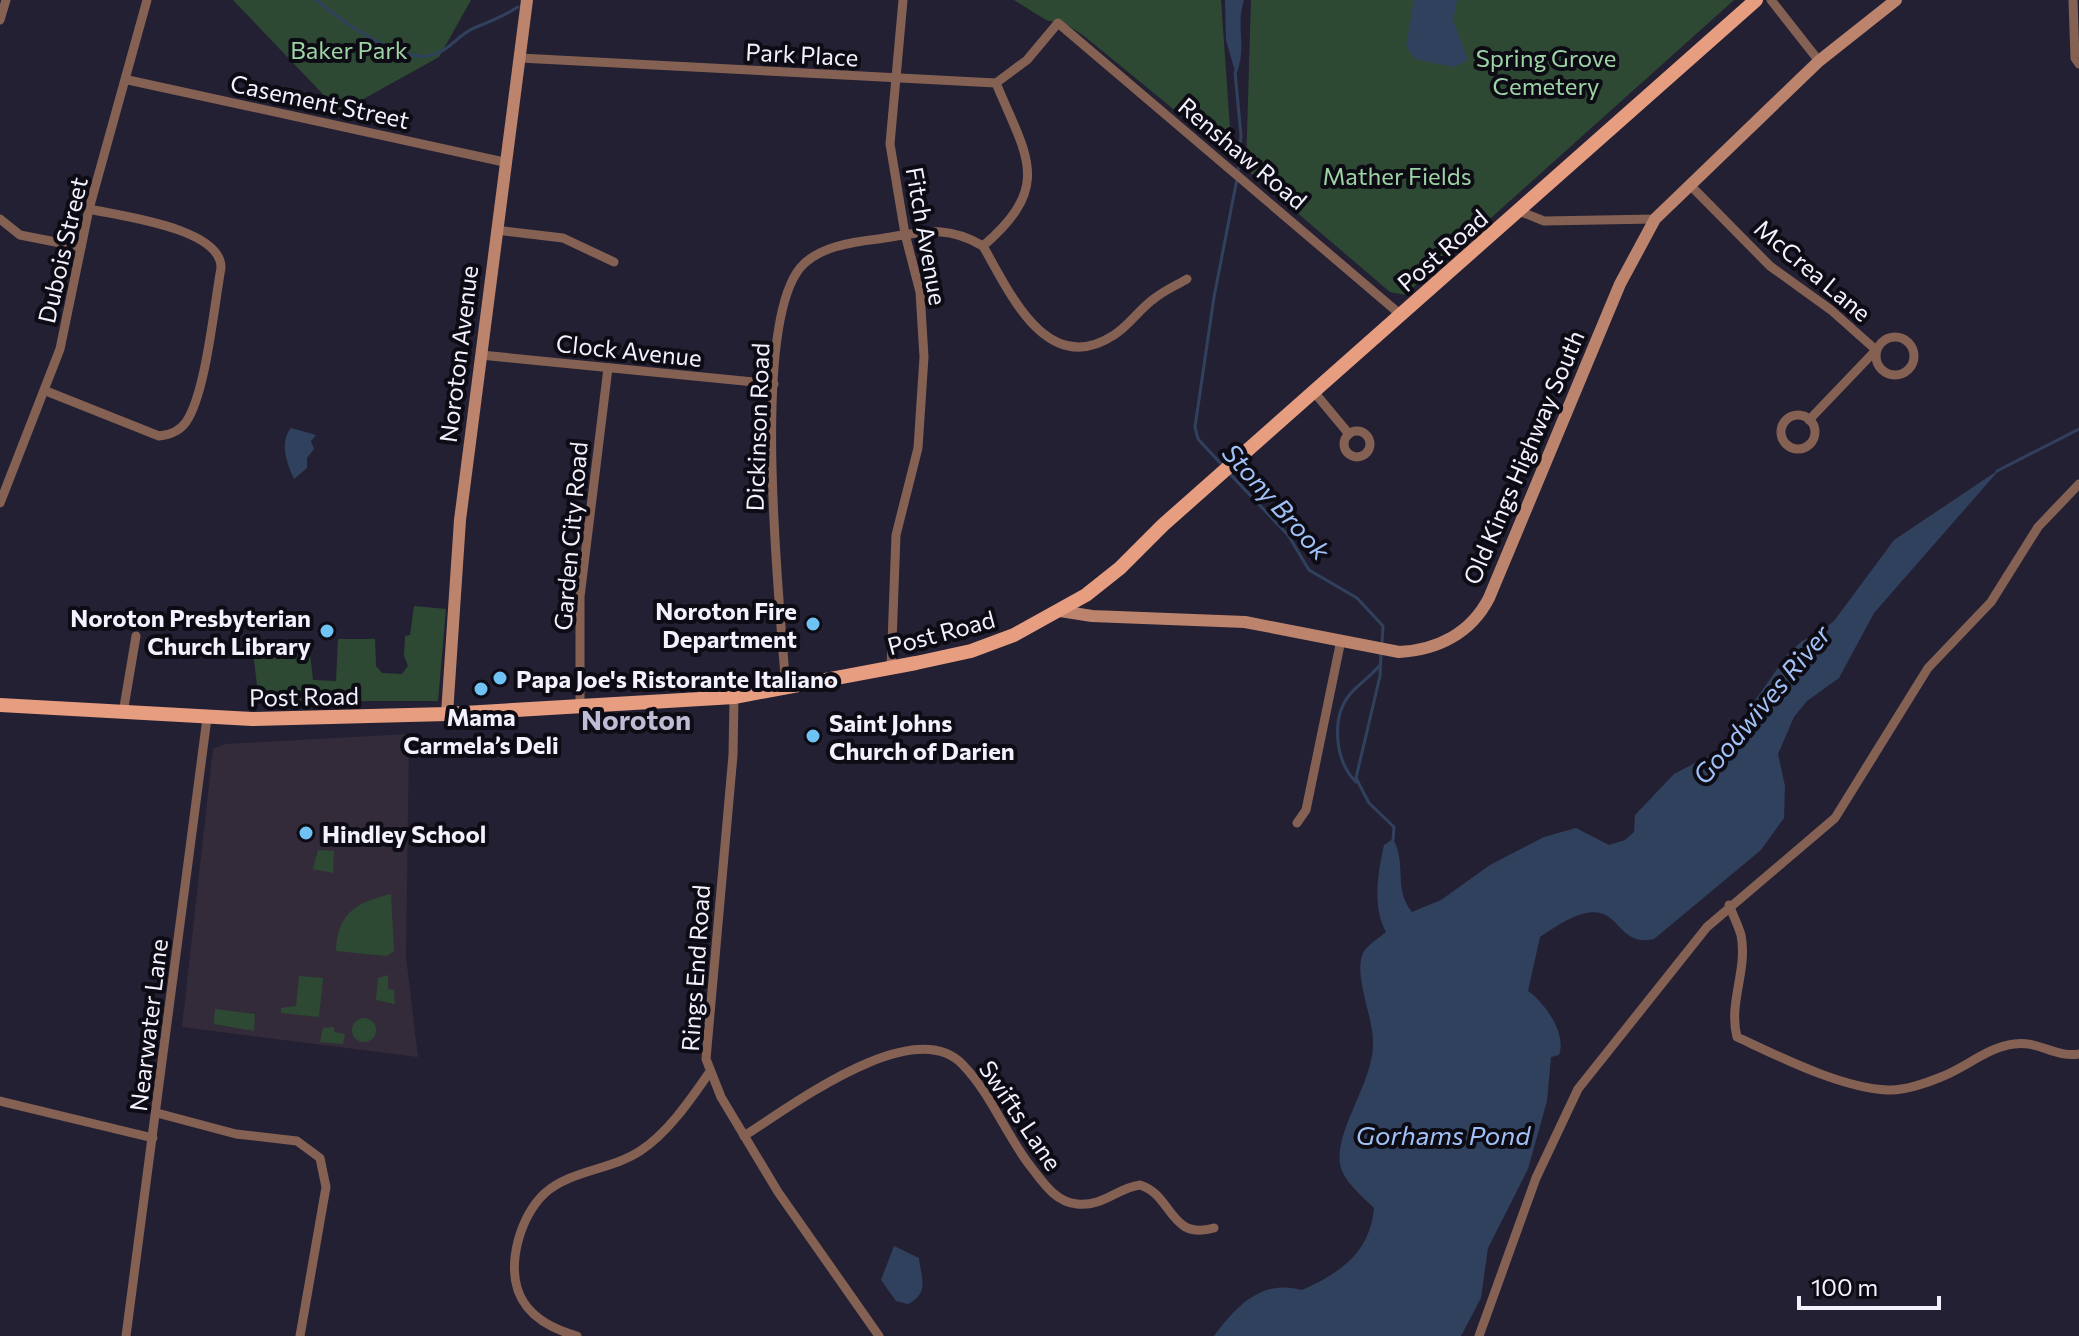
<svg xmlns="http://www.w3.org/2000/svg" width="2079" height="1336" viewBox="0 0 2079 1336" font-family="Commissioner,sans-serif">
	<rect width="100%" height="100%" fill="#242033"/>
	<polygon fill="#332b3a" points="409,734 406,957 418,1057 182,1027 213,749 225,744"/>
	<g fill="#2e4933">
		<polygon points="233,0 471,0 439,57 340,112"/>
		<polygon points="1014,0 1221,0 1232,157 1084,36 1069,26 1046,20"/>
		<polygon points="1251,0 1734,0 1405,295 1390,292 1246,169"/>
		<polygon points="414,606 446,609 438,701 288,701 258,693 252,644 309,645 313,680 336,681 338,639 375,639 376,666 382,673 402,674 408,666 404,656 405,636 410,635"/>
		<polygon points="318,850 334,851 333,873 313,869"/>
		<path d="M391,894L394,951L387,956L336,951C337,913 357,902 391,894Z"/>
		<polygon points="388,975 388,989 394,990 395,1004 376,1000 378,978"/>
		<polygon points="299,976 323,978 319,1017 281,1013 281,1008 296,1006"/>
		<polygon points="215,1009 255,1014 254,1031 214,1024"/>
		<circle cx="364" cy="1030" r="12"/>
		<polygon points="334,1027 334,1032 345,1034 343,1044 320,1042 323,1028"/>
	</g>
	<g fill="#30415e">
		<path d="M1225,0H1244C1235,27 1248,46 1236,75L1226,40Z"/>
		<polygon points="1414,0 1457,0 1453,20 1468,60 1453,67 1415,59 1406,46"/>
		<path d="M291,428L316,435L311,441L314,449L307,458V468L294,479C287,463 279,443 291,428Z"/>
		<path d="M2000,469L1874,613L1839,678L1807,701L1794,717L1778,754L1785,786L1784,818L1761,850L1654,939C1605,950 1627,875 1540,937L1528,991C1545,1003 1567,1034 1559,1055L1551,1057L1547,1101L1528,1169L1488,1248L1481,1298L1461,1336H1214C1237,1305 1262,1279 1302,1290C1340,1273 1370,1253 1374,1208C1362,1196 1343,1181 1340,1164C1335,1129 1373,1083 1373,1044C1374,1018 1353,976 1363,953C1367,945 1379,938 1386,932C1372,907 1378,872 1384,845L1393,839C1407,863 1393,889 1412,912L1441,900L1490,865L1544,837L1576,828L1609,845L1625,840L1634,832L1635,815L1674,774L1720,750L1787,655L1802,641L1819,633L1834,621L1894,540Z"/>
		<path d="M894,1246L919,1258C921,1279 930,1292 908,1304L896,1301L881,1280Z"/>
	</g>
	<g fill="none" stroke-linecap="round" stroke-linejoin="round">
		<g stroke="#30415e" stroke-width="3">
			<path d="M317,0C339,20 395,59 426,56C448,54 457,35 474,28C489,22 504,16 518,7"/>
			<polyline points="1235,72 1241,136 1238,172"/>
			<polyline points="1223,466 1198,439 1195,427 1214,297 1237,179"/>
			<polyline points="1997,471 2079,429"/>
			<polyline points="1228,472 1288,535 1309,570 1357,598 1383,626 1382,644"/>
			<polyline points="1381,652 1380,676 1356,778 1369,803 1394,827 1393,840"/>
			<path d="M1356,782C1335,761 1330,717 1351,693C1360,683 1371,676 1379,666"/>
		</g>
		<g stroke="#846153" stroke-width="9">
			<polyline points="1771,0 1819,61"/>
			<polyline points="2073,0 2075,58 2079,64"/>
			<polyline points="0,20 6,0"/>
			<polyline points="520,58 996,83 1027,60 1058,23 1401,315"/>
			<polyline points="128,80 504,162"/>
			<path d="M996,83C1026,156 1054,185 983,246C1010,293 1047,379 1114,335C1130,325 1140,308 1155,298C1165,290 1177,285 1187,279"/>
			<polyline points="1691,186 1770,266 1831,310 1876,350 1809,420"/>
			<polyline points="1519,211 1544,221 1655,219"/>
			<polyline points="0,219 20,235 81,247"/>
			<polyline points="496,230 563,238 614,262"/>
			<circle cx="1895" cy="356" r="19"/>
			<polyline points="481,355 774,384"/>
			<path d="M46,391L159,436C170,435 179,432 186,422C206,393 214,306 221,268C222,228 120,216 89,209"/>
			<polyline points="1314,392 1349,434"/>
			<circle cx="1798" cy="432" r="17"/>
			<circle cx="1357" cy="444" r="13"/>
			<polyline points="0,503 60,349 89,209 147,0"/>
			<polyline points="891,669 896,535 918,448 924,357 920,292 905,234 890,144 903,0"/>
			<path d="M786,689C780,605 750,330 800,268C817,247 852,242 878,239C919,233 944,223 983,246"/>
			<polyline points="734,697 733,755 706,1059 721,1097 778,1192 879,1336"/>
			<polyline points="580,708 580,597 608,368"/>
			<polyline points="123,713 136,636"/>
			<polyline points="1297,823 1306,810 1341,640"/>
			<path d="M1729,905C1733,915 1738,925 1741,935C1748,970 1728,1003 1737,1037C1780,1057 1841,1088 1888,1090C1903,1091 1927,1083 1941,1077C1965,1068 1988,1047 2014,1044C2037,1040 2056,1058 2079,1054"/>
			<polyline points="0,1101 153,1138"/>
			<polyline points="157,1113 236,1134 297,1141 320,1158 326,1187 300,1336"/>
			<path d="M744,1136C789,1108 914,1012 963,1065C991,1094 1006,1135 1031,1167C1043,1182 1055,1202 1077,1204C1103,1207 1117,1188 1140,1185C1173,1195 1169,1241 1214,1228"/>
			<polyline points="126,1336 207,718"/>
			<path d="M577,1336C527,1322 505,1293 518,1241C523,1223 531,1206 545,1193C571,1170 611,1170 640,1151C667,1134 691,1099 709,1073"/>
			<polyline points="1479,1336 1536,1178 1578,1089 1707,927 1835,818 1928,668 1991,602 2038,527 2079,484"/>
		</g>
		<g stroke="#bc836d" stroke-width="12">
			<path d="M1060,611L1092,616L1245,622L1399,652C1438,650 1471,633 1489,598L1620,284L1655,219L1819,61L1896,0"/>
			<polyline points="447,714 460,520 527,0"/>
		</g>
		<polyline stroke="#e79e80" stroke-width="14" points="0,705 252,719 447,714 734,697 916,663 971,651 1014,635 1086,595 1120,568 1163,525 1756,0"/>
	</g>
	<g fill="#6fc2f4" stroke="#0d0b14" stroke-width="3">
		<circle cx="813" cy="624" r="8"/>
		<circle cx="327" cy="631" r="8"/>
		<circle cx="500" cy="678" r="8"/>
		<circle cx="481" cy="689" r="8"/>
		<circle cx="813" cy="736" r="8"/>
		<circle cx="306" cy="833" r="8"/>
	</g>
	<g text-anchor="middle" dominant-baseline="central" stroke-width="8" stroke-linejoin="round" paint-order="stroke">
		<g font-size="24" fill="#9ed3a6" stroke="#0d0b14">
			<text x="349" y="49">Baker Park</text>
			<text x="1546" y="57">Spring Grove<tspan x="1546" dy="28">Cemetery</tspan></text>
			<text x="1397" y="175">Mather Fields</text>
		</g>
		<g font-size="24" fill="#f3f1fe" stroke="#0d0b14">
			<text transform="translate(802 54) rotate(3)">Park Place</text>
			<text transform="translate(320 101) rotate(12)">Casement Street</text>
			<text transform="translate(1243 153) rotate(40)">Renshaw Road</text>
			<text transform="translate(927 236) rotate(80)">Fitch Avenue</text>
			<text transform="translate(62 250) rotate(-77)">Dubois Street</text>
			<text transform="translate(1442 250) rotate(-41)">Post Road</text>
			<text transform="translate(1813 270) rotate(40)">McCrea Lane</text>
			<text transform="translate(629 350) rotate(6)">Clock Avenue</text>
			<text transform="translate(458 354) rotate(-83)">Noroton Avenue</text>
			<text transform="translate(757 427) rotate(-88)">Dickinson Road</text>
			<text transform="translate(1523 457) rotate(-67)">Old Kings Highway South</text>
			<text transform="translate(570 536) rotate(-85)">Garden City Road</text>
			<text transform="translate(941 632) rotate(-15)">Post Road</text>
			<text transform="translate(304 696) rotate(-1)">Post Road</text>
			<text transform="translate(695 968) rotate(-86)">Rings End Road</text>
			<text transform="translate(148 1025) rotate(-83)">Nearwater Lane</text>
			<text transform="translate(1021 1115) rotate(56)">Swifts Lane</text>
		</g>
		<g font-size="24" font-weight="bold" fill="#f3f1fe" stroke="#0d0b14" text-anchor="start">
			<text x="797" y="610" text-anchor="end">Noroton Fire<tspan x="797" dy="28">Department</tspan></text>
			<text x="311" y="617" text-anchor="end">Noroton Presbyterian<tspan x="311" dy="28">Church Library</tspan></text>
			<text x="516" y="678">Papa Joe's Ristorante Italiano</text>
			<text x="481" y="716" text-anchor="middle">Mama<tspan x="481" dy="28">Carmela’s Deli</tspan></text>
			<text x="829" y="722">Saint Johns<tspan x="829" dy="28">Church of Darien</tspan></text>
			<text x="322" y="833">Hindley School</text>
		</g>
		<g font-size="26" font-style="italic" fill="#a1c1f7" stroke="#0d0b14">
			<text transform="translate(1277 501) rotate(48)">Stony Brook</text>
			<text transform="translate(1761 704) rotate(-50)">Goodwives River</text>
			<text x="1443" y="1134">Gorhams Pond</text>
		</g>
		<g font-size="28" font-weight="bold" fill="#c0bcd5" stroke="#0d0b14">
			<text x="636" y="719">Noroton</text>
		</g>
	</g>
	<path d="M1799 1296v12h140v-12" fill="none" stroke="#f3f1fe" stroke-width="4"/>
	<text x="1811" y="1296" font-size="24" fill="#f3f1fe" stroke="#0d0b14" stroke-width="6" paint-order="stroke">100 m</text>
</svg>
